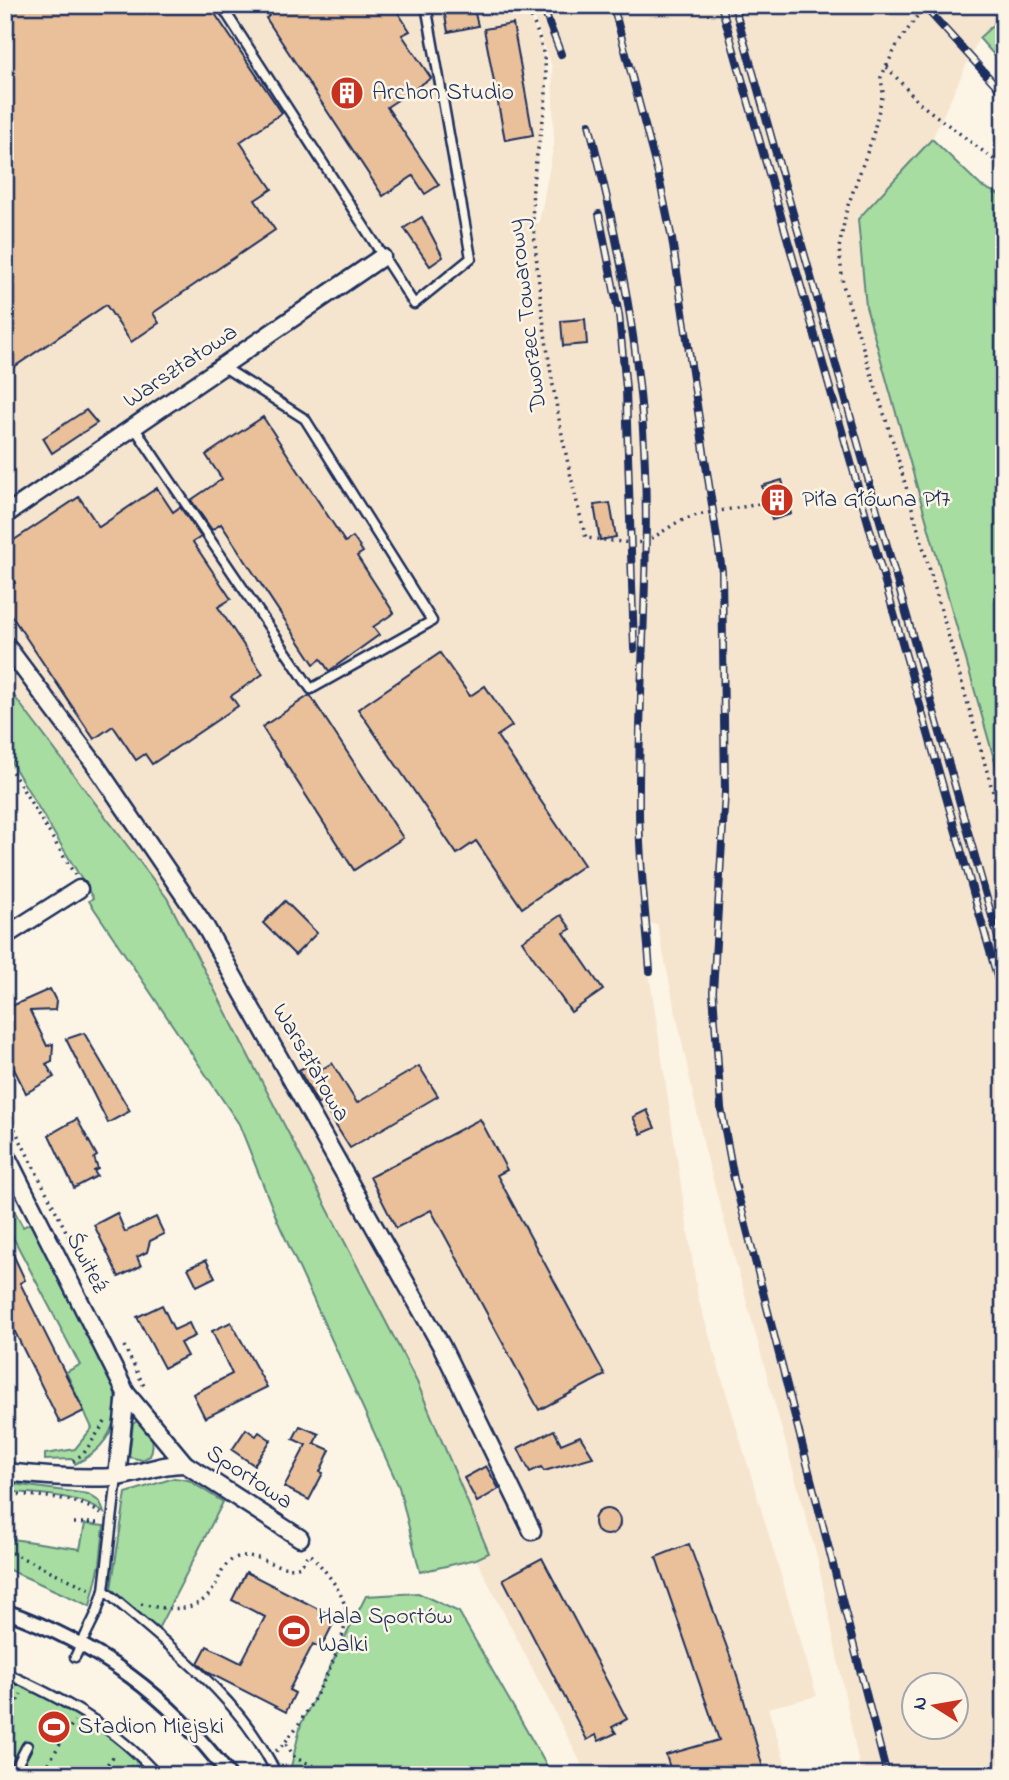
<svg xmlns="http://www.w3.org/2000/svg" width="1009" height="1780" viewBox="0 0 1009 1780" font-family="'Indie Flower',sans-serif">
	<rect width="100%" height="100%" fill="#fcf5e5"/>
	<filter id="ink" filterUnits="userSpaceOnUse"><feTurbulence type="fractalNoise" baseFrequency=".0143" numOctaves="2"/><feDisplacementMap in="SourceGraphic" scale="14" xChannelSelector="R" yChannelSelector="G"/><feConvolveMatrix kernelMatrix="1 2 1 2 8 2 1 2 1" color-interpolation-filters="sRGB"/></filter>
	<g filter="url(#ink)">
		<path fill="#f6e5ce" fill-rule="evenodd" d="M5,5H525L542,47L548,94L534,185V224L539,223L554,144L552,67L529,5H1004V15L979,38L932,139L858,220L866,307L1004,794V1775H861L817,1557L705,1151L657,924L642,925L698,1298L817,1696L768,1708L789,1775H587L476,1559L489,1552L417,1382L167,898L5,684ZM914,1686H956V1728H914Z"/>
		<g fill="#a7dda0" stroke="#61867f" stroke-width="2">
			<polygon points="1004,15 1004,66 979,38"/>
			<polygon points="932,139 981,186 1004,197 1004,794 866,307 858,219"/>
			<polygon points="5,684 167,898 417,1382 489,1553 476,1559 420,1572 399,1487 278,1222 239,1124 89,901 93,898 5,752"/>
			<path d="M5,1172L15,1192L7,1197L23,1227L31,1223L114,1389C121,1425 106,1449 75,1464L72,1459L45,1460V1454L75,1449L92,1428L66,1372L80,1365L5,1222Z"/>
			<path d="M137,1421C151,1427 156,1442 150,1456L142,1460L129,1457L133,1424Z"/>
			<polygon points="174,1478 188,1480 223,1502 157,1631 111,1589 126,1493"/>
			<path d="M5,1483L88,1494L100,1502L104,1513C77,1493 38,1495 5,1491Z"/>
			<polygon points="85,1524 104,1526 100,1564 90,1606 5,1568 5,1538 80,1549"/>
			<polygon points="418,1593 459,1612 552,1775 300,1775 291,1767 301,1724 366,1596"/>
			<polygon points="5,1673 80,1710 157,1775 5,1775"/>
		</g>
		<g fill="#e9c099" stroke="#1b2f5e" stroke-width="2">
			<polygon points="5,5 209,5 282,113 240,142 272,189 255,200 275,230 153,313 159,323 131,342 106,305 5,373"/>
			<polygon points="262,5 393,5 410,31 402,35 431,78 387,107 439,185 425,194 413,176 383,196 266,18 269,16"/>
			<polygon points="443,5 473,5 478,26 448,32"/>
			<polygon points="513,24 533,135 505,140 484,29"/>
			<polygon points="422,217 443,257 430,266 404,228"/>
			<polygon points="585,319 587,344 563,346 561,321"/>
			<polygon points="86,410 97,423 52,453 43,438"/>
			<polygon points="263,417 345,542 353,537 363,552 357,556 394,613 373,627 379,635 329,671 321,659 314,664 221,524 212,530 191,500 222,479 206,455"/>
			<polygon points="782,480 791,514 772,520 762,486"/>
			<polygon points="157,488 173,512 180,507 201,537 193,542 231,599 218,607 263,674 231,696 238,706 152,764 145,754 136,760 113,726 94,739 5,606 5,590 15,583 5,565 5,546 79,497 99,527"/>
			<polygon points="610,503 616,537 600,540 594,505"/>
			<polygon points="440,653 470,696 485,686 512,726 497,736 584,865 522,908 476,841 457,854 358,709"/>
			<polygon points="310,695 403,838 354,870 262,727"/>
			<polygon points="285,901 317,933 295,955 263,923"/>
			<polygon points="561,915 571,929 564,933 603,990 571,1012 522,941"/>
			<polygon points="50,989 56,1001 55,1010 30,1011 47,1046 53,1044 52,1061 46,1064 54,1077 26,1093 5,1051 5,1009"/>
			<polygon points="84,1033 130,1111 108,1123 66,1039"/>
			<polygon points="318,1060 322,1069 332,1063 357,1103 419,1066 438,1096 350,1148 321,1102 318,1104 299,1070"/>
			<polygon points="647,1110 655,1128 641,1134 633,1117"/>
			<polygon points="77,1119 97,1156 94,1158 98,1169 94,1171 97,1176 74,1188 49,1135"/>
			<polygon points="480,1119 507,1170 497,1175 605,1375 539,1410 431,1210 396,1228 370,1177"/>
			<polygon points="117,1213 125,1232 156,1217 164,1234 150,1241 147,1252 137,1257 141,1266 119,1277 94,1225"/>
			<polygon points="5,1237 25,1280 20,1283 84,1411 60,1423 5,1312"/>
			<polygon points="206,1260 215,1277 197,1286 188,1268"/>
			<polygon points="162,1305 174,1330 189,1323 195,1336 180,1343 187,1356 164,1368 137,1317"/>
			<polygon points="231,1322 267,1387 205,1418 193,1394 232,1374 212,1331"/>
			<polygon points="300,1426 319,1434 314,1443 330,1450 320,1472 323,1473 309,1500 284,1487 306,1445 293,1439"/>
			<polygon points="246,1429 256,1436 259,1432 271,1440 254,1465 232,1450"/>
			<polygon points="554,1430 561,1444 580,1436 593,1457 544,1471 541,1467 530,1472 518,1448"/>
			<polygon points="486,1466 499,1489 477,1502 464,1478"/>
			<circle cx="607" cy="1522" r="13"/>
			<polygon points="689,1544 736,1672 765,1775 672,1775 666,1755 719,1740 656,1557"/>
			<polygon points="542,1558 627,1719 612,1727 616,1733 599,1741 596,1735 587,1740 503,1579"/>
			<polygon points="246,1572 336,1618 321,1648 313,1644 289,1690 295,1693 286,1712 209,1673 198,1663 207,1646 241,1663 265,1617 232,1600"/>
		</g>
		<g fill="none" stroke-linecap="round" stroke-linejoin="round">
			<defs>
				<g id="service">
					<polyline points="221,5 414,304 471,258 426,5"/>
					<polyline points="134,427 311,689 432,621 305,419 222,366"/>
					<path d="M117,1477L104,1590C166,1644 242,1698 277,1775"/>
					<polyline points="75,1657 97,1612 104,1590"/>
					<path d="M5,1673C61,1698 116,1727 157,1775"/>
					<polyline points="12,1775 27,1746"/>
				</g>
				<path id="pedestrian" d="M5,1611C100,1645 168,1695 229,1775"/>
				<g id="minor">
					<polyline points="5,515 382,257"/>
					<polyline points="5,644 94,763 205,926 442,1347 532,1531"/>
					<polyline points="5,936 79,889"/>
					<polyline points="5,1153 126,1393 185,1464"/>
					<path d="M5,1472C41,1476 78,1479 115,1477C139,1475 160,1463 185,1464L300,1538"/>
					<polyline points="117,1477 126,1393"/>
				</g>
			</defs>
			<use href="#service" stroke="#1b2f5e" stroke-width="13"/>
			<use href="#pedestrian" stroke="#1b2f5e" stroke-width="18"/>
			<use href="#minor" stroke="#1b2f5e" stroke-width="21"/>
			<g stroke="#1b2f5e" stroke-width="3.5" stroke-dasharray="2 5" stroke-linecap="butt">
				<path d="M525,5C571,89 527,138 533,218C541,327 558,433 586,538L632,543L646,542L678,522L697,515L765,503"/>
				<polyline points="925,5 897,45 881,77 883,93 872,139 847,208 839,248 843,285 895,448 1004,831"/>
				<polyline points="887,67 919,103 1004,167"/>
				<polyline points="5,760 75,875"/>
				<polyline points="5,1110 70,1239"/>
				<polyline points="124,1346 144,1386"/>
				<polyline points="73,1461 84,1453 105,1422"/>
				<path d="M5,1493C35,1497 76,1495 101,1514"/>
				<polyline points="74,1523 100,1523"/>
				<polyline points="5,1550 92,1590"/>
				<path d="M141,1604C171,1611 203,1614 217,1582C222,1571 226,1561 238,1557C260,1551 278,1574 301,1566L309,1552"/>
				<polyline points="5,1726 21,1694"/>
				<polyline points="286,1744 295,1758 337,1775"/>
				<path d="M276,1751C299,1734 355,1634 345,1606C339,1585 322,1568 309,1552"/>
				<polyline points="41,1775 74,1721"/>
				<polyline points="99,1775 116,1753"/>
			</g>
			<use href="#service" stroke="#fcf5e5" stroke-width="8"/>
			<use href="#pedestrian" stroke="#fcf5e5" stroke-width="12"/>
			<use href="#minor" stroke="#fcf5e5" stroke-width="16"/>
			<defs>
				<g id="rail">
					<polyline points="542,5 561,54"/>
					<polyline points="613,5 660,182 672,239 722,571 725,792 713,992 721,1108 734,1179 887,1775"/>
					<polyline points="721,5 1004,1001"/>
					<polyline points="734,5 1004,959"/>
					<polyline points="923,5 1004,94"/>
					<path d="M589,124C618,237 641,350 645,468C649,581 638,694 639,807C639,862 646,917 650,971"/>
					<polyline points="599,214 619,315 626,389 634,649"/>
				</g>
			</defs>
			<use href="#rail" stroke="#1b2f5e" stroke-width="8"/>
			<use href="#rail" stroke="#fcf5e5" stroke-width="5" stroke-dasharray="16" stroke-linecap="butt"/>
		</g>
	</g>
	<defs>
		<symbol id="building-disc" viewBox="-11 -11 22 22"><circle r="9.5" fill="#c8321e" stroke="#fcf5e5"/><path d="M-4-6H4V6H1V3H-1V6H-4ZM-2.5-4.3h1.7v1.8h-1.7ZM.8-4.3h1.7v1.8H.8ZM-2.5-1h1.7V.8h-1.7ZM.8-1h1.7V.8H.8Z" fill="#fff"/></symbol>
		<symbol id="stadium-disc" viewBox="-11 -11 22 22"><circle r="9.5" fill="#c8321e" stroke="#fcf5e5"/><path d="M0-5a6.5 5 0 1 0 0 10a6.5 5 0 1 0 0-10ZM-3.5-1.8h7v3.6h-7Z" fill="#fff"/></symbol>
	</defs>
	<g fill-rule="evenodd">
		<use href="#building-disc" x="328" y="74" width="38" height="38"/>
		<use href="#building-disc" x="758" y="481" width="38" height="38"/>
		<use href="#stadium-disc" x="275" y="1612" width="38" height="38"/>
		<use href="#stadium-disc" x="35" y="1708" width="38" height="38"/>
	</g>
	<g text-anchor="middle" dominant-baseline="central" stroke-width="5" stroke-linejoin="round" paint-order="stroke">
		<g font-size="24" fill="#1b2f5e" stroke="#fcf5e5" text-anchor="start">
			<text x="372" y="93">Archon Studio</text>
			<text x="802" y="500">Piła Główna Pł7</text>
			<text x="318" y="1617">Hala Sportów<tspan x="318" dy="28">Walki</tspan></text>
			<text x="78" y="1727">Stadion Miejski</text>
		</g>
		<g font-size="24" fill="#1b2f5e" stroke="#fcf5e5">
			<text transform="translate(528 315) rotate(-97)">Dworzec Towarowy</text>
			<text transform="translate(181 367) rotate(-34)">Warsztatowa</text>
			<text transform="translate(310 1063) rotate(60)">Warsztatowa</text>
			<text transform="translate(86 1263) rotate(63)">Świteź</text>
			<text transform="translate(249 1478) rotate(33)">Sportowa</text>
		</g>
	</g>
	<rect width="1009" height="1780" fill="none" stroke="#fcf5e5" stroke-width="28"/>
	<rect x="14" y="14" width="981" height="1752" fill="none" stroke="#1b2f5e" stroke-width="2.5" filter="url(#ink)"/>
	<g transform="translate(935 1706) rotate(281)"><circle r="33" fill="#fcf5e5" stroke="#a2a6af" stroke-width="2"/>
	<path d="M0-5L12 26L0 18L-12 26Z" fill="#c8321e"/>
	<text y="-10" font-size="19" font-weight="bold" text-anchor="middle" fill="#1b2f5e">N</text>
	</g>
</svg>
